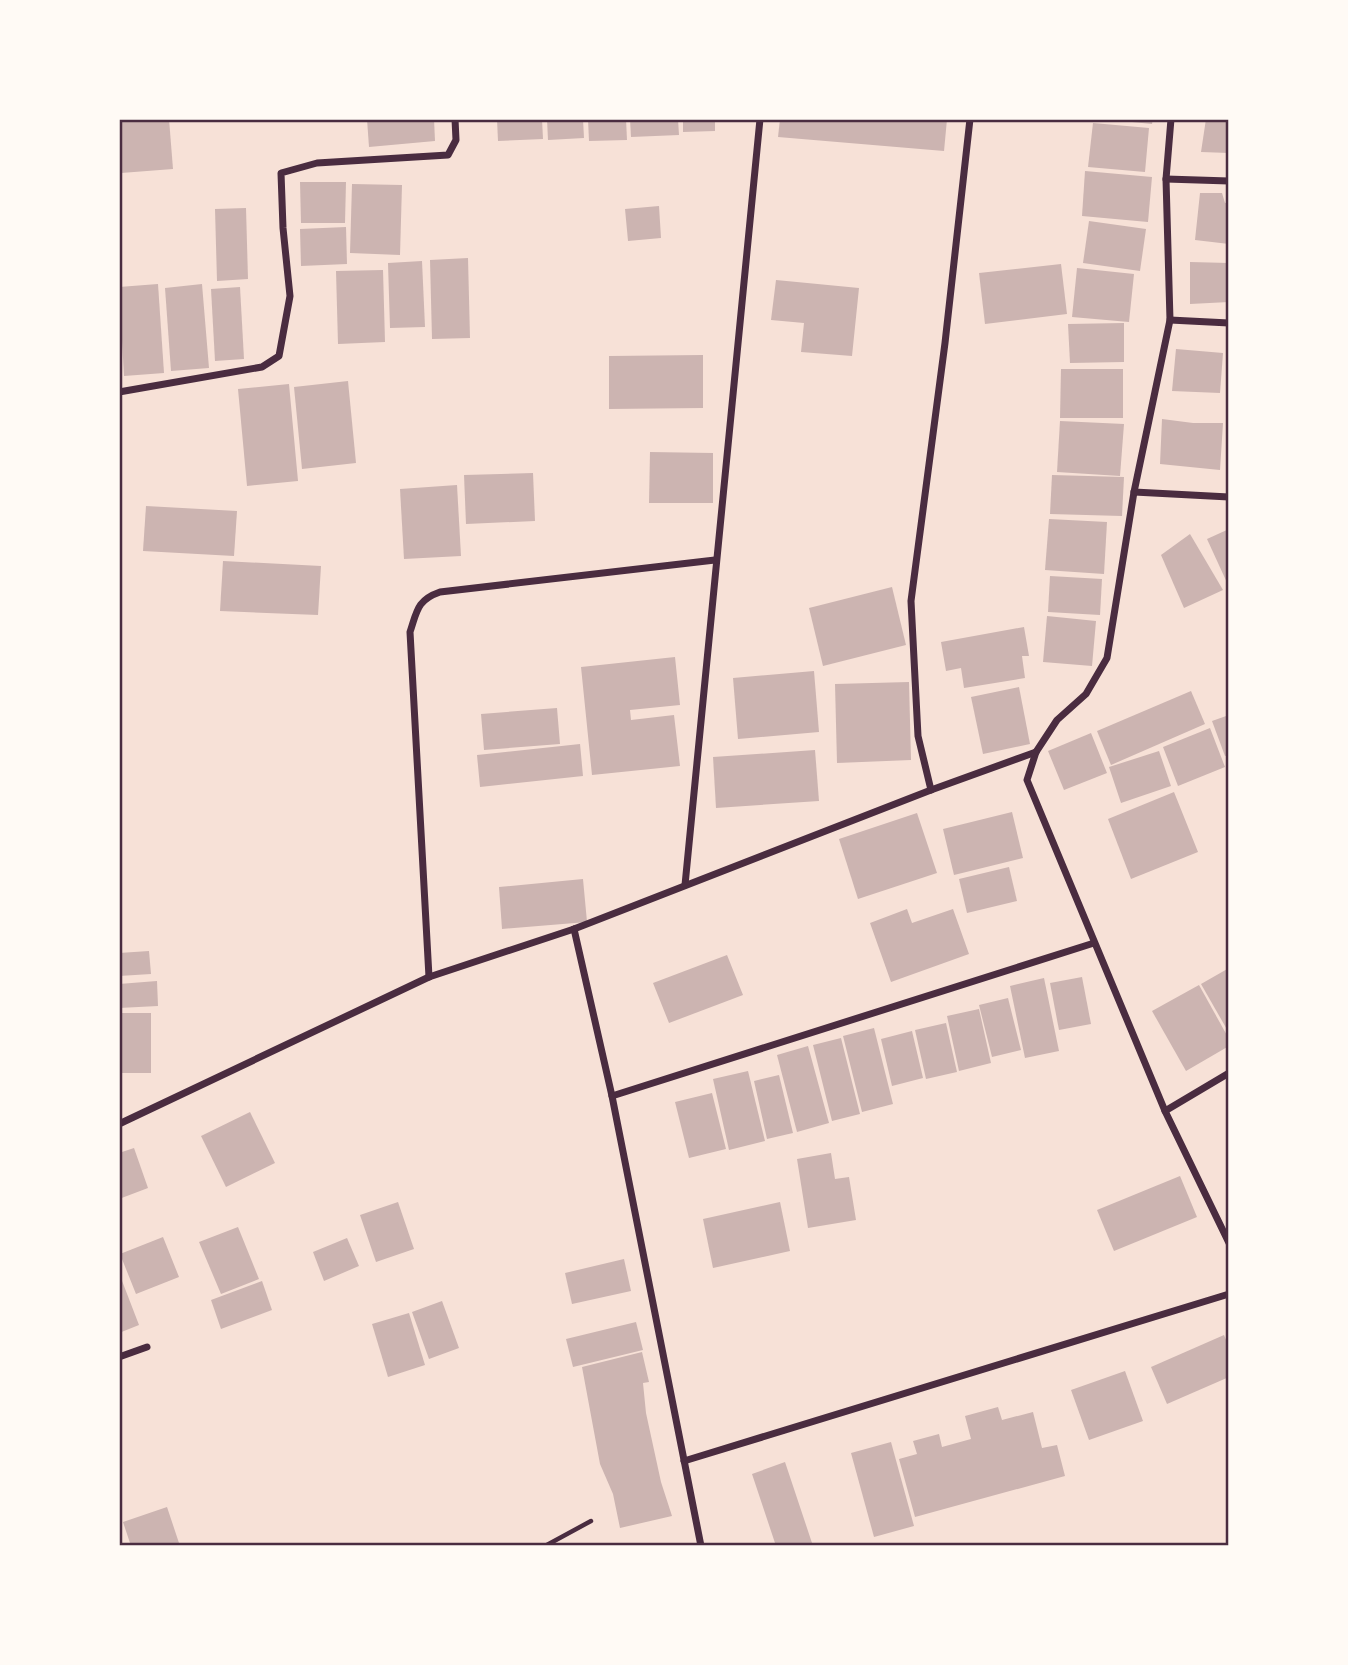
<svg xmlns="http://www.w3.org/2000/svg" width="1348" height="1665" viewBox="0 0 1348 1665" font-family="'Asap Condensed',sans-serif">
	<rect width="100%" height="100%" fill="#f7e1d7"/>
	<g fill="#ccb4b1">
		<polygon points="137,119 169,119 173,169 121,173 119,121"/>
		<polygon points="367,119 434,119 435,141 369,147"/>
		<polygon points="497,119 542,119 543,139 498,141"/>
		<polygon points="547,119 583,119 584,138 548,140"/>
		<polygon points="588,119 626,119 627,140 589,141"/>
		<polygon points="630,119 678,119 679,135 631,137"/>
		<polygon points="683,119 715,119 715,131 683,132"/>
		<polygon points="780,119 947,119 944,151 778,137"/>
		<polygon points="1122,119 1153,119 1152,124 1122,121"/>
		<polygon points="1206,119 1229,119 1229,153 1201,152"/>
		<polygon points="1093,123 1149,128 1145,172 1088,167"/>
		<polygon points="1085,171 1152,177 1148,222 1082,216"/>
		<polygon points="300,182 346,182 345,223 301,223"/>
		<polygon points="352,184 402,185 400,255 350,253"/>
		<polygon points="1200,193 1222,193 1225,203 1229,202 1229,244 1195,240"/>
		<polygon points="659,206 661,238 628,241 625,209"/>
		<polygon points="246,208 248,279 217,281 215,209"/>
		<polygon points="1089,221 1146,229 1140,271 1083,263"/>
		<polygon points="346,227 347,264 301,266 300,229"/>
		<polygon points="468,258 470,338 432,339 430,260"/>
		<polygon points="422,261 425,327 390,328 388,263"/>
		<polygon points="1190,262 1229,263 1229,302 1190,304"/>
		<polygon points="1061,264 1067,314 985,324 979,273"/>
		<polygon points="1077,268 1134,274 1129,322 1072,317"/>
		<polygon points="383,270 385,342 338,344 336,271"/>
		<polygon points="776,280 859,288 852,356 801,352 804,323 771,320"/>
		<polygon points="158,284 164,373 124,376 119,287"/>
		<polygon points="202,284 209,368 171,371 165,288"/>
		<polygon points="240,287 244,359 215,361 211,289"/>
		<polygon points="1124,323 1124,362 1070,363 1068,324"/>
		<polygon points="1176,349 1223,353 1220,393 1172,391"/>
		<polygon points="703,355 703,408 609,409 609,356"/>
		<polygon points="1061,369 1123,369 1123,418 1060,418"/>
		<polygon points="348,381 356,463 302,469 294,387"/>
		<polygon points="289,384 298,481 247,486 238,389"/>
		<polygon points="1162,419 1193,423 1223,423 1220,470 1160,464"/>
		<polygon points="1060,421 1124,424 1120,476 1057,472"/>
		<polygon points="650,452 713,453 713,503 649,503"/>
		<polygon points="533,473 535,521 466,524 464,475"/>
		<polygon points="1052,475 1124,477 1122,516 1050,514"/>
		<polygon points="457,485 461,556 404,559 400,489"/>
		<polygon points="146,506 237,511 234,556 143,551"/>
		<polygon points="1049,519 1107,522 1104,574 1045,570"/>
		<polygon points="1229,529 1229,587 1207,539"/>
		<polygon points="1190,534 1223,590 1184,608 1161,555"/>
		<polygon points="223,561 321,566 318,615 220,611"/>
		<polygon points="1050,576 1102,579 1100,615 1048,612"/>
		<polygon points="892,587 906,645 823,666 809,608"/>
		<polygon points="1047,616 1096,621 1092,666 1043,662"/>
		<polygon points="1024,627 1029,656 1022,656 1025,678 964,688 961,668 946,671 941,642"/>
		<polygon points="675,657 680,705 630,710 631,720 674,715 680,766 592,775 581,667"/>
		<polygon points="814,671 819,732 738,739 733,678"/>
		<polygon points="909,682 911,760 837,763 835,684"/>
		<polygon points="1019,687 1030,744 983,754 971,697"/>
		<polygon points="1191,691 1205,724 1111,765 1097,731"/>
		<polygon points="557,708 560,744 484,750 481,714"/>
		<polygon points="1229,715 1229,755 1225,756 1212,721"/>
		<polygon points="1210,728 1225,767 1178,786 1163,747"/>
		<polygon points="1091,733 1107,773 1064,790 1048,751"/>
		<polygon points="580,744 583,776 480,787 477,755"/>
		<polygon points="815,750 819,801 716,808 713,757"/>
		<polygon points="1159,751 1171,786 1121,803 1109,767"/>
		<polygon points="1174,792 1198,852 1131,879 1108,819"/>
		<polygon points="1012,812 1023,858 954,875 943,829"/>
		<polygon points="917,813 937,873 858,899 839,839"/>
		<polygon points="1009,867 1017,901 967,913 959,879"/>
		<polygon points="583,879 587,922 502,929 499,887"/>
		<polygon points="907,909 912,923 953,909 969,954 891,982 870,923"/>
		<polygon points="149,951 151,974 119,976 119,953"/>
		<polygon points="727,955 743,995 669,1023 653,983"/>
		<polygon points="1229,968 1229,1033 1201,984"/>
		<polygon points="1082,977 1091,1024 1059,1030 1050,983"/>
		<polygon points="1044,978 1059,1051 1025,1058 1010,986"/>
		<polygon points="157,981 158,1006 119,1008 119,984"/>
		<polygon points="1199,985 1229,1039 1229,1046 1186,1071 1152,1011"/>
		<polygon points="1008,998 1021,1050 992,1057 979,1005"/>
		<polygon points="979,1009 991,1063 959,1071 947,1016"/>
		<rect x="119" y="1013" width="32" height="60"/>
		<polygon points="946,1023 957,1072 926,1079 915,1030"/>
		<polygon points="874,1028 893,1104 862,1112 843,1036"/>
		<polygon points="912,1031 923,1078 892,1086 881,1039"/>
		<polygon points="841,1038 860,1114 832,1121 813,1045"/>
		<polygon points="808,1046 829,1123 797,1132 777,1055"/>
		<polygon points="748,1071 765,1141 729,1150 713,1079"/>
		<polygon points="779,1075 793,1133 767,1139 754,1081"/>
		<polygon points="712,1093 726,1149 689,1158 675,1102"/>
		<polygon points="250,1112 275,1163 226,1187 201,1136"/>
		<polygon points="134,1148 148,1188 119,1199 119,1153"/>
		<polygon points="831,1153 835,1179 849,1177 856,1220 808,1228 797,1159"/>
		<polygon points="1180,1176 1197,1217 1114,1251 1097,1210"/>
		<polygon points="398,1202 414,1249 376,1262 360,1215"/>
		<polygon points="780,1202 790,1251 713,1268 703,1219"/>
		<polygon points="238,1227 259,1279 221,1294 199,1242"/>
		<polygon points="163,1237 179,1277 136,1294 120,1254"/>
		<polygon points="347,1238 359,1266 324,1281 313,1252"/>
		<polygon points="624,1259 631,1291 572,1304 565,1273"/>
		<polygon points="119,1273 139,1325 119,1333"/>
		<polygon points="262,1281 272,1310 221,1329 211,1300"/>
		<polygon points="442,1301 459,1348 429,1359 412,1312"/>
		<polygon points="409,1313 425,1365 388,1377 372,1324"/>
		<polygon points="636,1322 643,1350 573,1367 566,1339"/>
		<polygon points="1224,1335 1229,1347 1229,1377 1167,1404 1151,1367"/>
		<polygon points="642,1352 649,1382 643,1383 646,1413 661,1482 672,1516 620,1528 613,1494 600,1464 582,1367"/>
		<polygon points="1125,1371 1143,1421 1089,1440 1071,1390"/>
		<polygon points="998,1407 1002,1420 1033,1412 1042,1448 1057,1445 1065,1476 915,1517 899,1459 917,1454 913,1441 939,1434 942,1447 971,1439 965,1416"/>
		<polygon points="891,1442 914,1526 874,1537 851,1453"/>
		<polygon points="785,1462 813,1546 776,1546 752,1474"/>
		<polygon points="167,1507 180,1546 131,1546 123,1522"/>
	</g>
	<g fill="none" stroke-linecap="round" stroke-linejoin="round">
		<polyline stroke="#4a2c40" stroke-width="4.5" points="545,1546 591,1521"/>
		<g stroke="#4a2c40" stroke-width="7">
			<polyline points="1171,119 1166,179 1170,320 1134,492 1107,658 1086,694 1057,720 1036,752 1027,780 1165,1111 1229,1243"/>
			<polyline points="1166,179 1229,181"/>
			<polyline points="1170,320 1229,323"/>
			<polyline points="119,392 262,367 279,356 290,296 283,228 281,173 317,163 448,155 456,140 455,119"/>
			<polyline points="1134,492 1229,497"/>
			<polyline points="931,790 918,736 911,601 945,343 970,119"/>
			<polyline points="685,885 760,119"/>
			<polyline points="574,929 612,1096 701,1546"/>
			<path d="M429,977L410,632C417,611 417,600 440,592L715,560"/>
			<polyline points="612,1096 1094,943"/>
			<polyline points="1165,1111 1229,1073"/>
			<polyline points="119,1124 429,977 574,929 931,790 1036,752"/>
			<polyline points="119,1357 147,1347"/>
			<polyline points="684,1461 1229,1294"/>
		</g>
	</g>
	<rect width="1348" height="1665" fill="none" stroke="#fffaf5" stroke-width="242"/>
	<rect x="121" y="121" width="1106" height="1423" fill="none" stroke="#4a2c40" stroke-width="2.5"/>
</svg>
